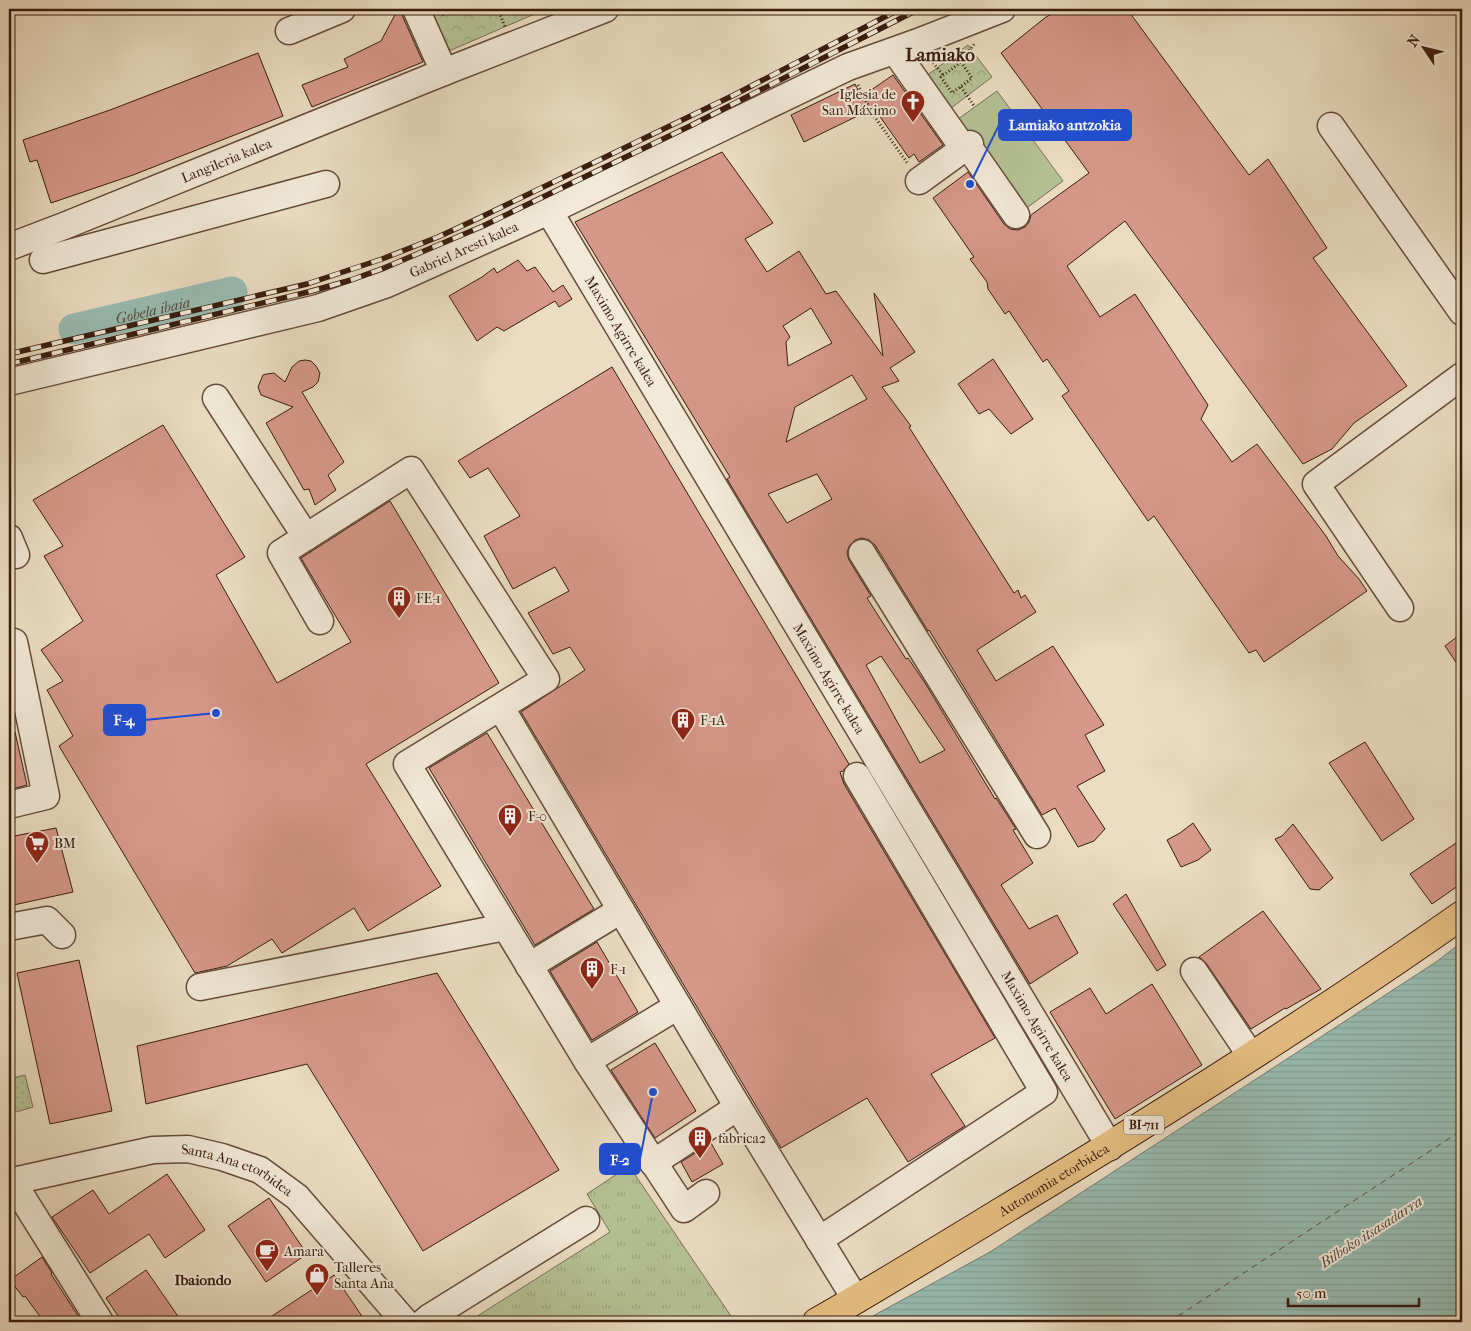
<svg xmlns="http://www.w3.org/2000/svg" width="1471" height="1331" viewBox="0 0 1471 1331" font-family="'IM FELL French Canon',serif">
	<defs>
		<pattern id="grass-tufts" width="24" height="20" patternUnits="userSpaceOnUse" patternTransform="scale(1.25)"><rect width="24" height="20" fill="#b5c296"/><path d="M3 7l-1-3M5 7V3M7 7l1-3M15 17l-1-3M17 17v-4M19 17l1-3" fill="none" stroke="#9ca680"/></pattern>
		<pattern id="forest-crowns" width="20" height="18" patternUnits="userSpaceOnUse" patternTransform="scale(1.25)"><rect width="20" height="18" fill="#b5c296"/><path d="M2 6a3 3 0 1 1 6 0M12 15a3 3 0 1 1 6 0" fill="none" stroke="#9ca680"/></pattern>
		<pattern id="garden-dots" width="8" height="8" patternUnits="userSpaceOnUse" patternTransform="scale(1.25)"><rect width="8" height="8" fill="#b5c296"/><path d="M2 2h.1M6 6h.1" fill="none" stroke="#9ca680" stroke-width="1.8" stroke-linecap="round"/></pattern>
		<pattern id="water-rules" width="6" height="5" patternUnits="userSpaceOnUse" patternTransform="scale(1.25)"><rect width="6" height="5" fill="#98bcb2"/><path d="M0 2.5h6" fill="none" stroke="#84a198"/></pattern>
	</defs>
	<rect width="100%" height="100%" fill="#ebddc3"/>
	<filter id="stains"><feTurbulence type="fractalNoise" baseFrequency=".004" numOctaves="4"/><feColorMatrix values="0 0 0 0 .2 0 0 0 0 .09 0 0 0 0 .02 0 0 0 .5 -.17"/></filter>
	<radialGradient id="worn" r=".72"><stop offset=".6" stop-color="#630" stop-opacity="0"/><stop offset="1" stop-color="#630" stop-opacity=".3"/></radialGradient>
	<polygon fill="url(#grass-tufts)" stroke="#776f52" points="629,1166 735,1322 468,1322 610,1232 587,1194"/>
	<g fill="url(#forest-crowns)" stroke="#776f52">
		<polygon points="405,9 546,9 426,61"/>
		<polygon points="968,45 992,77 946,112 922,79"/>
	</g>
	<polygon fill="url(#garden-dots)" stroke="#776f52" points="25,1075 33,1107 9,1114 9,1079"/>
	<polygon fill="#b5c296" stroke="#776f52" points="997,91 1063,181 1020,213 954,122"/>
	<polygon fill="url(#water-rules)" stroke="#727c70" points="1462,942 1462,1322 862,1322 990,1252 1436,962"/>
	<g fill="none" stroke-linecap="round" stroke-linejoin="round">
		<path stroke="#98bcb2" stroke-width="31" id="s1" d="M74,329L232,292"/>
		<polyline stroke="#564c3f" stroke-width="1" stroke-dasharray="6 5" stroke-linecap="butt" points="1169,1322 1462,1130"/>
	</g>
	<g fill="#d6988a" stroke="#391c0d" fill-rule="evenodd">
		<polygon points="398,9 401,9 402,15 423,62 312,107 302,85 348,67 344,59 381,41"/>
		<polygon points="1061,9 1127,9 1249,175 1268,159 1327,248 1313,258 1407,386 1354,423 1332,449 1303,464 1125,221 1067,266 1100,317 1135,294 1208,405 1201,419 1232,462 1257,444 1326,536 1338,556 1359,579 1367,591 1264,662 1256,650 1249,653 1154,516 1148,521 1062,396 1069,391 1047,359 1043,362 1009,311 1005,314 988,289 987,282 970,259 974,257 933,198 968,172 1004,224 1010,229 1018,230 1025,227 1029,222 1031,215 1089,173 1001,53 1046,17"/>
		<polygon points="258,53 283,116 133,175 51,203 37,160 30,162 23,140 110,110"/>
		<polygon points="893,75 943,145 919,162 914,154 909,158 874,108 804,142 791,115 855,84 861,97"/>
		<path d="M722,152L773,223L745,239L767,272L799,251L826,294L836,291L883,356L874,293L915,352L890,368L899,381L882,387L911,426L909,427L1014,593L1018,590L1021,598L1025,595L1036,612L977,650L996,681L1053,646L1104,725L1085,735L1105,771L1077,786L1105,829L1094,841L1078,847L1055,808L1042,815L929,630L928,631L875,545L869,540L862,538L855,540L849,546L847,553L849,560L871,596L867,598L906,659L908,658L925,683L995,799L996,798L1016,829L1013,830L1033,863L1001,885L1029,929L1057,915L1078,953L1030,984L727,479L730,477L575,222ZM811,308L832,343L788,366L786,342L790,337L783,326ZM852,375L867,399L786,442L795,407ZM817,474L832,499L787,523L768,494ZM881,656L945,750L920,763L866,665Z"/>
		<polygon points="518,260 527,271 535,267 553,292 563,285 572,299 559,307 555,301 504,331 497,327 477,341 449,296 482,277 494,268 497,273"/>
		<polygon points="993,359 1033,419 1011,434 989,409 979,414 958,384"/>
		<polygon points="305,360 311,361 316,366 320,373 318,382 313,387 302,392 344,462 328,475 336,490 315,505 309,489 304,490 266,423 293,407 261,395 258,387 263,375 267,374 274,373 285,382 292,367 299,361"/>
		<polygon points="612,367 849,764 843,771 840,772 844,784 995,1038 931,1074 965,1126 908,1162 867,1098 781,1148 521,712 585,670 570,647 553,654 528,613 569,591 555,567 513,589 484,536 520,516 488,468 470,478 458,461"/>
		<polygon points="163,425 245,557 216,575 277,683 351,642 301,558 390,501 499,683 366,764 441,886 368,931 354,908 282,953 272,939 227,966 195,973 59,746 73,736 47,690 63,681 41,650 83,621 44,556 63,546 33,500"/>
		<polygon points="1462,633 1462,671 1445,646"/>
		<polygon points="9,732 15,732 27,785 9,790"/>
		<polygon points="487,733 594,909 535,945 429,768"/>
		<polygon points="1365,742 1414,819 1382,841 1329,763"/>
		<polygon points="1193,823 1211,850 1198,860 1181,867 1167,840 1180,833"/>
		<polygon points="1293,824 1333,878 1319,890 1310,889 1275,839 1282,836"/>
		<polygon points="56,828 73,892 9,906 9,837"/>
		<polygon points="1462,839 1462,883 1432,904 1410,874"/>
		<polygon points="1126,894 1166,965 1157,971 1113,904"/>
		<polygon points="1263,911 1321,989 1286,1009 1285,1008 1251,1029 1206,963 1199,957"/>
		<polygon points="597,942 638,1012 592,1040 550,971"/>
		<polygon points="79,960 112,1111 50,1124 17,973"/>
		<polygon points="437,973 559,1170 423,1251 307,1064 146,1104 137,1046"/>
		<polygon points="1152,984 1202,1065 1115,1119 1050,1012 1090,988 1106,1014"/>
		<polygon points="655,1043 696,1111 655,1138 611,1070"/>
		<polygon points="711,1143 723,1164 692,1182 681,1162"/>
		<polygon points="167,1174 205,1230 165,1258 149,1234 90,1273 52,1217 93,1190 109,1214"/>
		<polygon points="269,1198 307,1254 266,1282 228,1226"/>
		<polygon points="42,1257 52,1273 51,1274 82,1322 44,1322 25,1296 23,1297 10,1280"/>
		<polygon points="146,1270 182,1322 122,1322 106,1298"/>
		<polygon points="334,1275 366,1322 263,1322"/>
	</g>
	<g fill="none" stroke-linecap="round" stroke-linejoin="round">
		<defs>
			<g id="minor">
				<polyline points="416,9 444,72"/>
				<polyline points="289,31 342,9"/>
				<polyline points="895,51 964,149"/>
				<polyline points="1331,126 1462,312"/>
				<polyline points="968,146 1016,215"/>
				<polyline points="919,181 970,144"/>
				<path id="s2" d="M549,211L1110,1147"/>
				<path id="s3" d="M9,247L64,226L444,72L605,9"/>
				<polyline points="43,260 326,184"/>
				<path id="s4" d="M9,382L318,308L387,284L549,211L848,67L918,42L1002,9"/>
				<polyline points="216,398 306,537"/>
				<polyline points="9,538 16,555"/>
				<polyline points="862,553 1037,835"/>
				<polyline points="1400,608 1316,484 1462,376"/>
				<polyline points="320,621 281,553 411,470 546,679 407,764 587,1061 684,1209 706,1193"/>
				<polyline points="9,643 14,642 46,796 9,805"/>
				<polyline points="501,708 738,1107 856,1300"/>
				<polyline points="9,927 47,920 62,935"/>
				<polyline points="529,966 621,910"/>
				<polyline points="1194,971 1251,1056"/>
				<polyline points="200,987 505,927"/>
				<polyline points="587,1061 678,1006"/>
				<polyline points="653,1163 738,1107"/>
				<polyline points="12,1181 100,1322"/>
				<path id="s5" d="M9,1182L153,1150L188,1149L222,1157L260,1170L297,1197L405,1322"/>
				<polyline points="819,1240 1044,1092 857,776"/>
				<polyline points="424,1322 430,1317 586,1220"/>
			</g>
			<g id="major">
				<path id="s6" d="M817,1322C880,1286 942,1248 1004,1210C1160,1116 1314,1019 1462,915"/>
			</g>
		</defs>
		<use href="#minor" stroke="#664c3a" stroke-width="29"/>
		<use href="#major" stroke="#391c0d" stroke-width="30"/>
		<g stroke="#391c0d" stroke-width="3" stroke-dasharray="1 2.5" stroke-linecap="butt">
			<polyline points="498,9 505,27"/>
			<polyline points="442,15 457,9"/>
			<polyline points="931,60 943,75"/>
			<polygon points="961,62 972,78 952,93 941,77"/>
			<polyline points="961,62 975,43"/>
			<polyline points="858,85 872,113 908,164"/>
			<polyline points="961,87 975,107"/>
		</g>
		<use href="#minor" stroke="#f2e9d8" stroke-width="26"/>
		<use href="#major" stroke="#e6be82" stroke-width="28"/>
		<defs>
			<g id="rail">
				<polyline points="9,354 307,284 382,259 438,237 479,218 734,95 900,9"/>
				<polyline points="9,364 308,292 351,280 384,268 483,226 690,126 919,9"/>
			</g>
		</defs>
		<use href="#rail" stroke="#391c0d" stroke-width="5.5"/>
		<use href="#rail" stroke="#f2e9d8" stroke-width="4" stroke-dasharray="11" stroke-linecap="butt"/>
	</g>
	<defs>
		<symbol id="church-pin" viewBox="-11 -11 22 30"><path d="M0 17L-7.5 6A9.5 9.5 0 1 1 7.5 6Z" fill="#8f2418" stroke="#f2e9d8"/><path d="M-1.2-6h2.4v3.5h3.3v2.4h-3.3V6h-2.4V-.1h-3.3v-2.4h3.3Z" fill="#fff"/></symbol>
		<symbol id="building-pin" viewBox="-11 -11 22 30"><path d="M0 17L-7.5 6A9.5 9.5 0 1 1 7.5 6Z" fill="#8f2418" stroke="#f2e9d8"/><path d="M-4-6H4V6H1V3H-1V6H-4ZM-2.5-4.3h1.7v1.8h-1.7ZM.8-4.3h1.7v1.8H.8ZM-2.5-1h1.7V.8h-1.7ZM.8-1h1.7V.8H.8Z" fill="#fff"/></symbol>
		<symbol id="supermarket-pin" viewBox="-11 -11 22 30"><path d="M0 17L-7.5 6A9.5 9.5 0 1 1 7.5 6Z" fill="#8f2418" stroke="#f2e9d8"/><path d="M-6-5.5h2.5l.6 2H6L4.5 2H-2.5L-4.4-4H-6ZM-1.5 3.2a1.3 1.3 0 1 0 .1 0ZM3 3.2a1.3 1.3 0 1 0 .1 0Z" fill="#fff"/></symbol>
		<symbol id="cafe-pin" viewBox="-11 -11 22 30"><path d="M0 17L-7.5 6A9.5 9.5 0 1 1 7.5 6Z" fill="#8f2418" stroke="#f2e9d8"/><path d="M-5.5-4.5H6V0H3Q3 3.5 0 3.5H-2.5Q-5.5 3.5-5.5 0ZM3-3.2v2h1.7v-2ZM-6 4.5H4V6H-6Z" fill="#fff"/></symbol>
		<symbol id="shop-pin" viewBox="-11 -11 22 30"><path d="M0 17L-7.5 6A9.5 9.5 0 1 1 7.5 6Z" fill="#8f2418" stroke="#f2e9d8"/><path d="M-5-2.5h2.3a2.7 3.5 0 0 1 5.4 0H5L5.5 6h-11ZM-1.5-2.5h3a1.5 2.3 0 0 0-3 0Z" fill="#fff"/></symbol>
	</defs>
	<g fill-rule="evenodd">
		<use href="#church-pin" x="899" y="88" width="28" height="38"/>
		<use href="#building-pin" x="385" y="584" width="28" height="38"/>
		<use href="#building-pin" x="669" y="706" width="28" height="38"/>
		<use href="#building-pin" x="496" y="802" width="28" height="38"/>
		<use href="#supermarket-pin" x="23" y="829" width="28" height="38"/>
		<use href="#building-pin" x="578" y="955" width="28" height="38"/>
		<use href="#building-pin" x="686" y="1124" width="28" height="38"/>
		<use href="#cafe-pin" x="253" y="1237" width="28" height="38"/>
		<use href="#shop-pin" x="303" y="1261" width="28" height="38"/>
	</g>
	<g text-anchor="middle" dominant-baseline="central" stroke-width="4" stroke-linejoin="round" paint-order="stroke">
		<rect fill="#f2e9d8" stroke="#705a4a" stroke-width="1" x="1124" y="1115.5" width="40" height="19" rx="4"/>
		<g font-size="12" font-weight="bold" fill="#391c0d">
			<text x="1144" y="1125">BI-711</text>
		</g>
		<g font-size="14" fill="#391c0d" stroke="#f2e9d8" text-anchor="start">
			<text x="896" y="94" text-anchor="end">Iglesia de<tspan x="896" dy="16">San Máximo</tspan></text>
			<text x="416" y="598">FE-1</text>
			<text x="700" y="720">F-1A</text>
			<text x="528" y="816">F-0</text>
			<text x="54" y="843">BM</text>
			<text x="610" y="969">F-1</text>
			<text x="718" y="1138">fabrica2</text>
			<text x="284" y="1251">Amara</text>
			<text x="334" y="1267">Talleres<tspan x="334" dy="16">Santa Ana</tspan></text>
		</g>
		<g font-size="14" fill="#391c0d" stroke="#f2e9d8">
			<text stroke="none"><textPath href="#s3" startOffset="234">Langileria kalea</textPath></text>
			<text stroke="none"><textPath href="#s4" startOffset="475">Gabriel Aresti kalea</textPath></text>
			<text stroke="none"><textPath href="#s2" startOffset="140">Maximo Agirre kalea</textPath></text>
			<text stroke="none"><textPath href="#s2" startOffset="545">Maximo Agirre kalea</textPath></text>
			<text stroke="none"><textPath href="#s2" startOffset="950">Maximo Agirre kalea</textPath></text>
			<text stroke="none"><textPath href="#s5" startOffset="236">Santa Ana etorbidea</textPath></text>
			<text stroke="none"><textPath href="#s6" startOffset="276">Autonomia etorbidea</textPath></text>
		</g>
		<g font-size="15" font-style="italic" fill="#564c3f" stroke="#f2e9d8">
			<text stroke="none"><textPath href="#s1" startOffset="81">Gobela ibaia</textPath></text>
			<text transform="translate(1371 1232) rotate(-33)">Bilboko itsasadarra</text>
		</g>
		<g font-size="15" font-weight="bold" fill="#391c0d" stroke="#f2e9d8">
			<text x="203" y="1280">Ibaiondo</text>
		</g>
		<g font-size="19" font-weight="bold" fill="#391c0d" stroke="#f2e9d8">
			<text x="940" y="55">Lamiako</text>
		</g>
	</g>
	<path fill="none" stroke="#1d4ed8" stroke-width="2" d="M970 184L999 125M216 713L145 720M653 1092L640 1159"/>
	<g fill="#1d4ed8" stroke="#f2e9d8" stroke-width="2">
		<circle cx="970" cy="184" r="5"/>
		<circle cx="216" cy="713" r="5"/>
		<circle cx="653" cy="1092" r="5"/>
	</g>
	<g fill="#1d4ed8" stroke="#1d4ed8" stroke-width="2">
		<rect x="999" y="110" width="132" height="30" rx="5"/>
		<rect x="104" y="705" width="41" height="30" rx="5"/>
		<rect x="600" y="1144" width="40" height="30" rx="5"/>
	</g>
	<g font-size="15" text-anchor="middle" font-weight="bold" fill="#fff">
		<text x="1065" y="130">Lamiako antzokia</text>
		<text x="124" y="725">F-4</text>
		<text x="620" y="1165">F-2</text>
	</g>
	<rect width="1471" height="1331" fill="none" stroke="#ebddc3" stroke-width="30"/>
	<rect x="10" y="10" width="1451" height="1311" fill="none" stroke="#391c0d" stroke-width="2.5"/>
	<rect x="15" y="15" width="1441" height="1301" fill="none" stroke="#391c0d"/>
	<g transform="translate(1424 48) rotate(305)" stroke="#f2e9d8" stroke-width="4" paint-order="stroke">
	<path d="M0-4L9 19L0 12L-9 19Z" fill="#391c0d"/>
	<text y="-8" font-size="14" font-weight="bold" text-anchor="middle" fill="#391c0d">N</text>
	</g>
	<path d="M1288 1298v8h131v-8" fill="none" stroke="#391c0d" stroke-width="2.5"/>
	<text x="1296" y="1298" font-size="15" fill="#391c0d" stroke="#f2e9d8" stroke-width="4" paint-order="stroke">50 m</text>
	<rect width="100%" height="100%" filter="url(#stains)"/>
	<rect width="100%" height="100%" fill="url(#worn)"/>
</svg>
